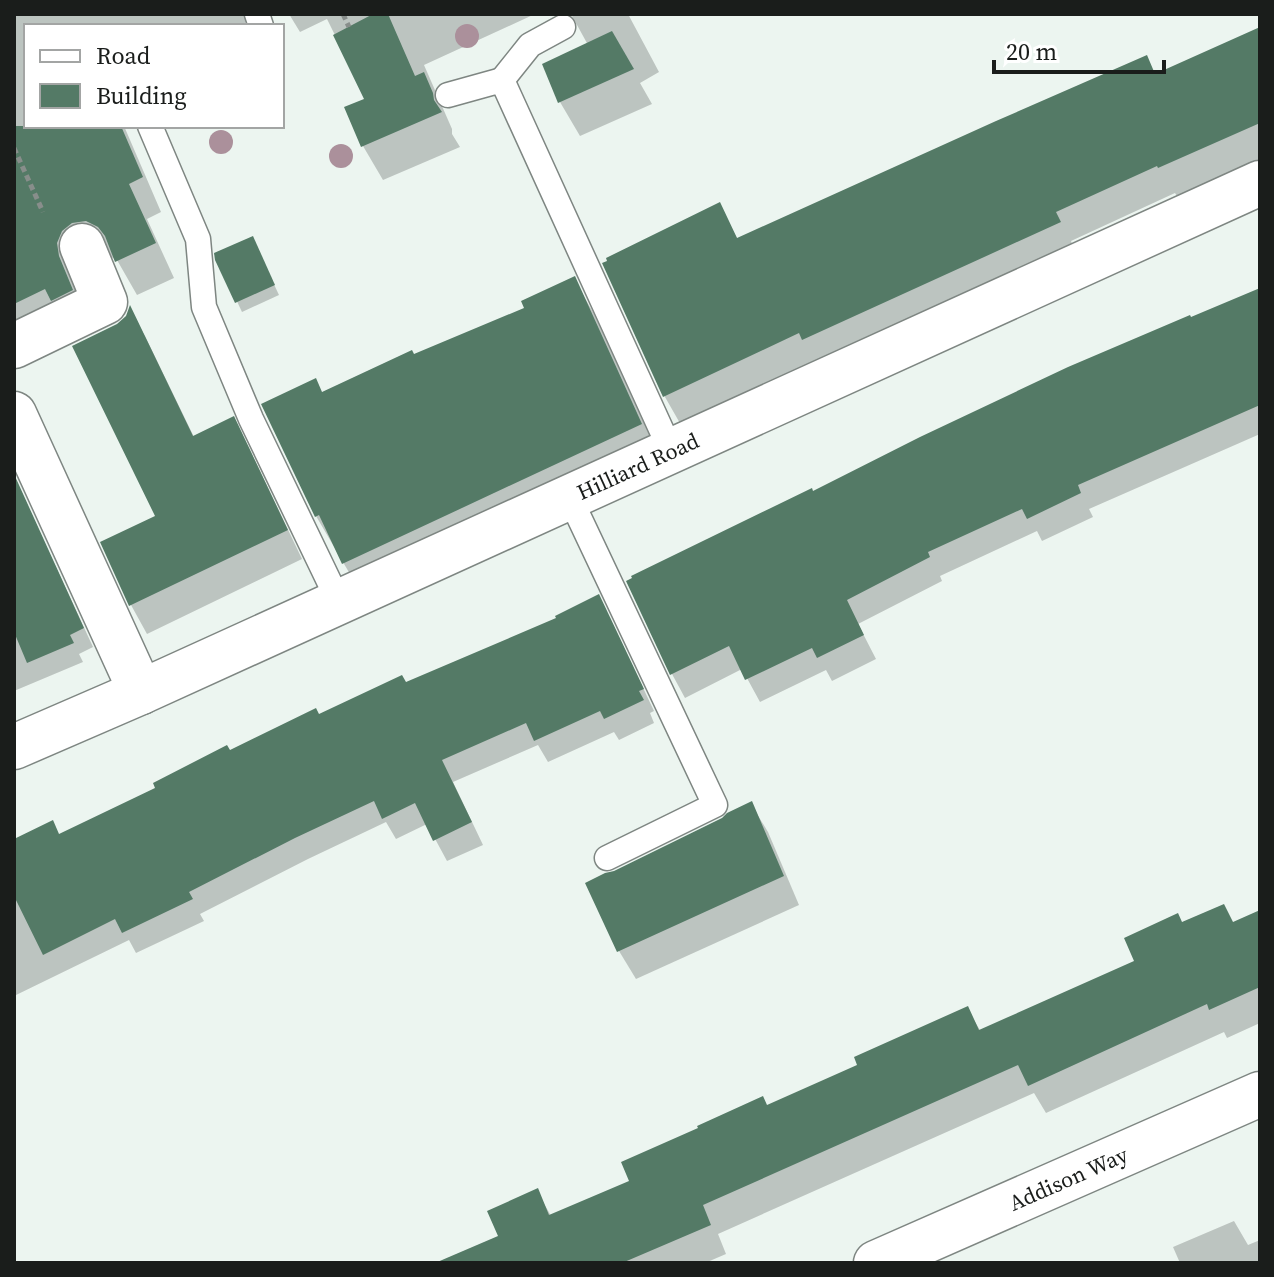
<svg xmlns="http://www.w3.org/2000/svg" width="1274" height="1277" viewBox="0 0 1274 1277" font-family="'Source Serif 4',serif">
	<rect width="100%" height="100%" fill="#ecf5f0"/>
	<g fill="#0003">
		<polygon points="14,14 267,14 237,26 26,26 26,126 124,126 161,212 147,219 174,278 137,295 117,260 107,255 78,292 14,348"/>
		<polygon points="289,14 535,14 424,65 452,129 452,134 460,147 383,180 363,146 367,100 327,19 300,32"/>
		<polygon points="571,14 628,14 659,72 640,83 652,104 580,136 560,102 588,45"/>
		<polygon points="1260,29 1260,159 1177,196 1175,193 1071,241 1075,251 681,425 665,397 605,264 719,205 738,240 1146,58 1156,76"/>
		<polygon points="257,248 279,295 242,312 217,259"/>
		<polygon points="574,279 594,314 661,460 364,598 316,516 323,394 527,309"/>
		<polygon points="1260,290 1260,434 1089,509 1093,517 1042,541 1037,531 940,576 942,581 858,624 876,659 832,681 826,670 760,702 742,669 685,698 672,674 628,582 813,494 1191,320"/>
		<polygon points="130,310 145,336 194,437 233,419 249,448 302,559 147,634 131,605 103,543 157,517 118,326 127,317"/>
		<polygon points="46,548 56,567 93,647 79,654 83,662 14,691 14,562"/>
		<polygon points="610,618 654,711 650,713 654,723 619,740 614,732 548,762 538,745 453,782 483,845 447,861 427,824 396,839 386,822 308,859 200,914 204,921 136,953 129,940 14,996 14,841 59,836 229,752 318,716 406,684"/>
		<polygon points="751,804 768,832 799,905 636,979 619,951 614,873"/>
		<polygon points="1234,924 1260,936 1260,1023 1227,1038 1224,1032 1046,1113 1034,1093 718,1234 726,1254 705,1263 454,1263 503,1242 537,1191 551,1216 631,1182 767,1107 860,1066 967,1008 981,1032 1137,962 1182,925"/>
		<polygon points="1234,1221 1248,1245 1260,1240 1260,1263 1180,1263 1173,1247"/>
	</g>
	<g fill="#547a66">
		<polygon points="373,14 388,14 415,76 424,72 433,93 434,100 442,112 361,147 344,107 364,99 333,35"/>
		<polygon points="1260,27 1260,123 1158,168 1157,166 1056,212 1061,222 802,340 799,333 663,397 602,263 607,261 606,258 720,202 737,238 996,121 1147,55 1155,74"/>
		<polygon points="612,31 634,69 558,103 542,64"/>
		<polygon points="14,126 121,126 143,177 129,184 156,243 115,262 105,236 98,227 86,221 72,223 62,231 57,243 59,256 73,290 51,301 45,289 14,304"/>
		<polygon points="253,236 275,285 235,303 215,260 214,253"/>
		<polygon points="575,276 642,424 342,564 319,515 315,517 261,404 316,378 322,392 412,350 414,354 524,308 521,301"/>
		<polygon points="1260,288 1260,405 1078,485 1081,493 1027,519 1022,509 928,552 930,557 847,600 864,635 817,658 812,648 745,680 729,646 670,675 626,581 632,578 631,576 812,488 813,491 920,437 1068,367 1190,315 1191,317"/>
		<polygon points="130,305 193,436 234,416 288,530 129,606 100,542 155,516 72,346 117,324 126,316"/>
		<polygon points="14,474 84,628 70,635 74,643 27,663 14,632"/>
		<polygon points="599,594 644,689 639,691 644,700 604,719 600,711 534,741 526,723 442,760 472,822 433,841 415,803 382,819 374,801 295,838 189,892 193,899 122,933 115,919 43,955 14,896 14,839 53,820 59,834 155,788 153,783 227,745 230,750 316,708 319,714 402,675 406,682 556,618 555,616"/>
		<polygon points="752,801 784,876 617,952 585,883 605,873 614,871 722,818 727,813"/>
		<polygon points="1224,904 1233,922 1260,910 1260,987 1209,1010 1207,1004 1028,1086 1018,1065 703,1205 711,1225 622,1263 435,1263 498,1236 487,1211 538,1188 549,1215 629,1181 621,1162 698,1128 697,1126 763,1096 767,1105 857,1065 854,1057 968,1006 979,1030 1134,961 1124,938 1178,913 1182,922"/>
	</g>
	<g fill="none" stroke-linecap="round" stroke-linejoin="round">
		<defs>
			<g id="service">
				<polyline points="257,14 261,26"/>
				<polyline points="502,80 530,45 563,27"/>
				<polyline points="448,95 502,80 671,451"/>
				<polyline points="150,126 198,239 204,307 251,419 339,602"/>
				<polyline points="569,496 715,805 607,858"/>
			</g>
			<g id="minor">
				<polyline points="14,346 105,302 82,246"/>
				<polyline points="14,414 141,692"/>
				<path id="s1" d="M14,747L141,692L1260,183"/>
				<path id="s2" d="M876,1263L1260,1094"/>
			</g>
		</defs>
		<use href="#service" stroke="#7e8682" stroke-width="27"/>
		<use href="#minor" stroke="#7e8682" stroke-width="47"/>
		<g stroke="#888e8b" stroke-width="5" stroke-dasharray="6 4" stroke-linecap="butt">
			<polyline points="343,14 349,27"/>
			<polyline points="14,148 43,212"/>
		</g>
		<use href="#service" stroke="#fff" stroke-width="24"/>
		<use href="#minor" stroke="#fff" stroke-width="44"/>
	</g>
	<g fill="#ab909b">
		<circle cx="467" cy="36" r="12"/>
		<circle cx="221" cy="142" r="12"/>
		<circle cx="341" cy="156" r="12"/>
	</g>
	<g text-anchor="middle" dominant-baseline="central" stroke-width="6" stroke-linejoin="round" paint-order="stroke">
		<g font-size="22" fill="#1a1d1b" stroke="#fff">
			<text stroke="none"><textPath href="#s1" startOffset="684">Hilliard Road</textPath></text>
			<text stroke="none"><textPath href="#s2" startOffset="210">Addison Way</textPath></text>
		</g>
	</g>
	<rect width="1274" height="1277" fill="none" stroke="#1a1d1b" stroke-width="32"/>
	<rect x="24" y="24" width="260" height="104" fill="#ffffff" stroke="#a3a5a4" stroke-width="2"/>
	<rect x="40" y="50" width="40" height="12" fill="#ffffff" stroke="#a3a5a4" stroke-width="2"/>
	<text x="96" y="64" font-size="24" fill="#1a1d1b">Road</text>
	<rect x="40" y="84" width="40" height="24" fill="#547a66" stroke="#a3a5a4" stroke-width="2"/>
	<text x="96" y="104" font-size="24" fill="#1a1d1b">Building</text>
	<path d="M994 60v12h170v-12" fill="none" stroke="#1a1d1b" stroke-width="4"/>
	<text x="1006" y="60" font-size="24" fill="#1a1d1b" stroke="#ffffff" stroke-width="6" paint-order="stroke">20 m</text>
</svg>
